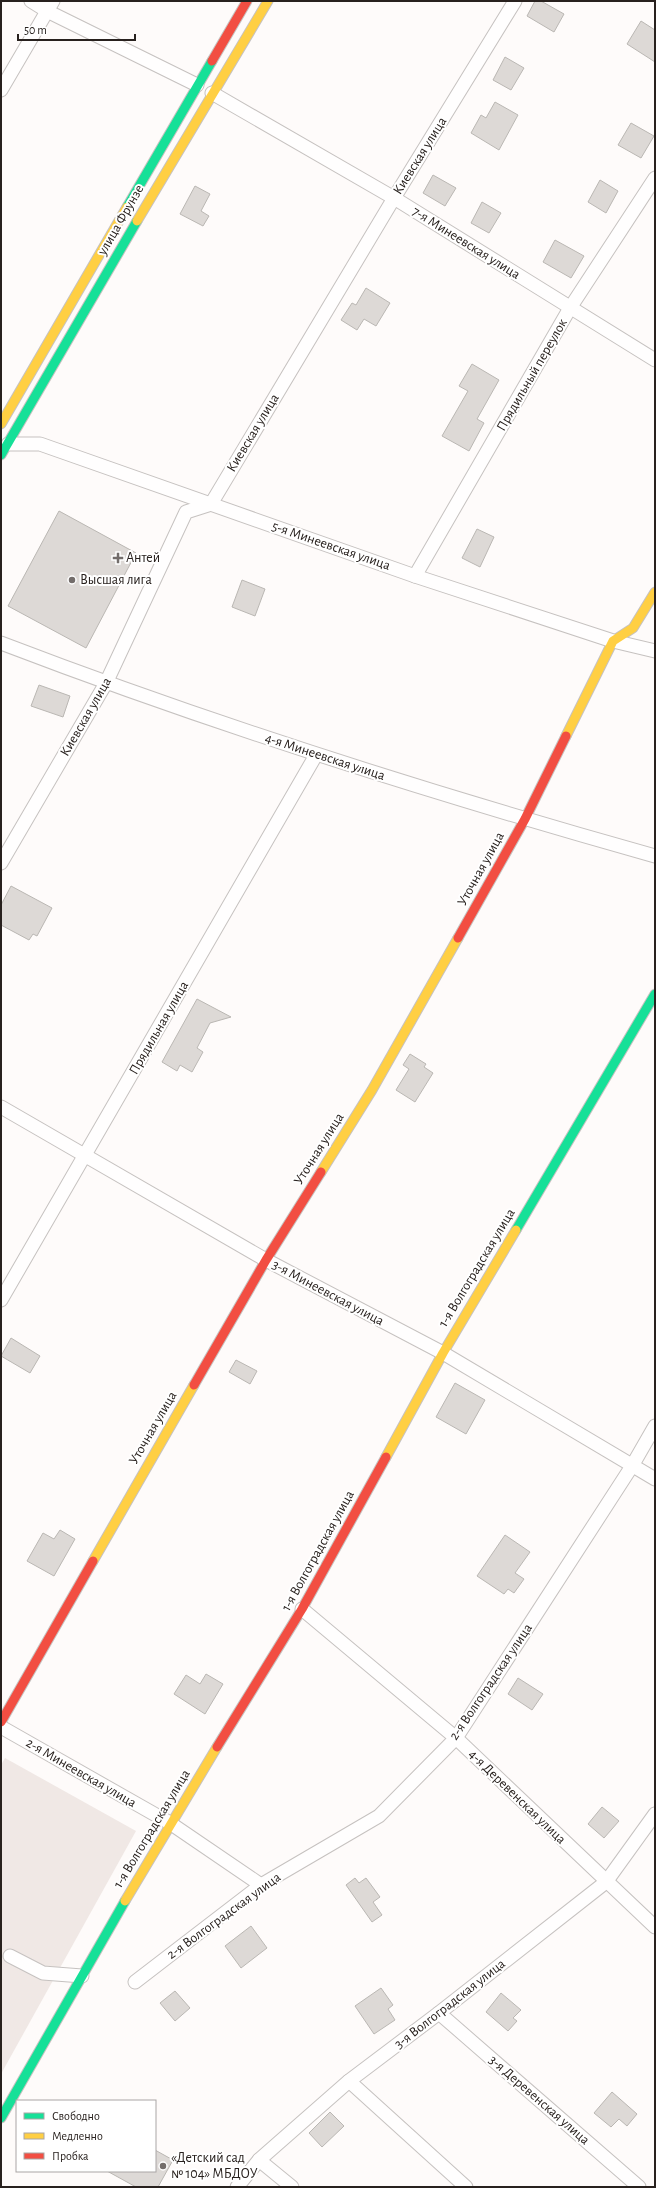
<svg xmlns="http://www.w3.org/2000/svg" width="656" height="2188" viewBox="0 0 656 2188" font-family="'Alegreya Sans',sans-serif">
	<rect width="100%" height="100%" fill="#fefbfa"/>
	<polygon fill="#f0e8e5" points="5,1758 136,1831 1,2074 1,1765"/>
	<g fill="#ddd9d6" stroke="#bab7b3">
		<polygon points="535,1 541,1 564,14 554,32 527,16"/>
		<polygon points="641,21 655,30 655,62 627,44"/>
		<polygon points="505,57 524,68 511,90 493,80"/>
		<polygon points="495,102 518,115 499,150 471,133 481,115 486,118"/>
		<polygon points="631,123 654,136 641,158 618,145"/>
		<polygon points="433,175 456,188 445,206 423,193"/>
		<polygon points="600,180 618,191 606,213 588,202"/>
		<polygon points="195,186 210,194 201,211 209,216 203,226 180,214"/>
		<polygon points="482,202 501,213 489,233 471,223"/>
		<polygon points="555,240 584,256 571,278 543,262"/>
		<polygon points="366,288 390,303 376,326 364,319 357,330 341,320 352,303 356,305"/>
		<polygon points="472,364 499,380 477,419 484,423 469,451 442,436 468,391 459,386"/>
		<polygon points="59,511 136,553 86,648 8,606"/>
		<polygon points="477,529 494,537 480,567 462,558"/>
		<polygon points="242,580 265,589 255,616 232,607"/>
		<polygon points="39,685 70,696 63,717 31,706"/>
		<polygon points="11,886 52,908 37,936 33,934 29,940 1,925 1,905"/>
		<polygon points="197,999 231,1017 210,1023 197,1048 203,1052 192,1072 180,1065 177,1071 162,1062"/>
		<polygon points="410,1054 426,1064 424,1067 433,1073 415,1102 396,1090 409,1069 403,1065"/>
		<polygon points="11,1338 40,1356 30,1373 1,1356"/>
		<polygon points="236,1360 257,1371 250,1384 229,1372"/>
		<polygon points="455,1383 485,1400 466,1434 436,1417"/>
		<polygon points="60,1530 75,1539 54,1576 27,1561 43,1533 54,1539"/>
		<polygon points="505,1535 530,1552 515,1573 524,1579 514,1593 508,1589 504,1594 477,1576"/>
		<polygon points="206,1674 223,1684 205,1714 174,1694 186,1675 200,1684"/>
		<polygon points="518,1678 543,1694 532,1710 508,1694"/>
		<polygon points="602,1807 619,1821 604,1838 588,1824"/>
		<polygon points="355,1878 359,1883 366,1878 380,1897 373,1902 382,1915 372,1922 346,1885"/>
		<polygon points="251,1926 267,1948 241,1968 225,1946"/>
		<polygon points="381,1988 393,2005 388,2009 395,2020 374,2034 355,2006"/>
		<polygon points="175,1991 190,2008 175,2021 160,2003"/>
		<polygon points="501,1993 521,2010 513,2018 517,2021 508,2031 486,2012"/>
		<polygon points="612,2092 637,2114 627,2126 619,2119 611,2127 594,2113"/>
		<polygon points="330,2112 344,2126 322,2147 309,2133"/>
		<polygon points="155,2150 173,2160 158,2187 136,2187 107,2171 155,2171"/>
	</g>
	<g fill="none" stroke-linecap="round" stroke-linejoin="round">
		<defs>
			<g id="street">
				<polyline points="31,1 47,11 197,85"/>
				<polyline points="1,90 53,1"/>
				<polyline points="212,93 394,198 655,360"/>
				<polyline points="8,444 40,444 415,576 613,641 655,651"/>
				<polyline points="415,576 570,308 655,178"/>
				<path d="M1,643C215,725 434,794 655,856"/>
				<polyline points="1,863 106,683 186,512 211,504 394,198 515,1"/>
				<polyline points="1,1107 266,1260 443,1353 655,1479"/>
				<polyline points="1,1300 316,755"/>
				<polyline points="302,1609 456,1738 655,1927"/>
				<polyline points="1,1727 170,1823 261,1885"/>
				<polyline points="10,1956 43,1973 82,1976"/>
				<polyline points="135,1982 261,1885 379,1816 456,1738 632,1466 655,1426"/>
				<polyline points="439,2013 639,2187"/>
				<polyline points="349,2081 466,2187"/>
				<polyline points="259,2160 292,2187"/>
				<polyline points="237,2187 259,2160 349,2081 439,2013 606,1882 655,1814"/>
			</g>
			<g id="fast">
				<polyline points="127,207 212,61"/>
				<polyline points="1,455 137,221"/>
				<polyline points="516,1230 655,994"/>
				<polyline points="1,2118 125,1901"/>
			</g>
			<g id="slow">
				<polyline points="137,221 268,1"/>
				<polyline points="1,424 127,207"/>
				<polyline points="566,736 613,641 633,628 655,592"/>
				<polyline points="321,1172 372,1090 458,938"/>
				<polyline points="386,1457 443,1353 516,1230"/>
				<polyline points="93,1561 194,1385"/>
				<polyline points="125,1901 217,1747"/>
			</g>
			<g id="jam">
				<polyline points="212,61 247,1"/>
				<polyline points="458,938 525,819 566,736"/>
				<polyline points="194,1385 266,1260 321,1172"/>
				<polyline points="1,1722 93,1561"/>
				<polyline points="217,1747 302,1609 386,1457"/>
			</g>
		</defs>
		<use href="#street" stroke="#c6c2c0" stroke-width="15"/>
		<use href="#fast" stroke="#c6c2c0" stroke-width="11"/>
		<use href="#slow" stroke="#c6c2c0" stroke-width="11"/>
		<use href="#jam" stroke="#c6c2c0" stroke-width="11"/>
		<use href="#street" stroke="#fffefe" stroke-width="13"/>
		<use href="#fast" stroke="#16e098" stroke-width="9"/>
		<use href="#slow" stroke="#ffcf43" stroke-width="9"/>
		<use href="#jam" stroke="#f24e42" stroke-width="9"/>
	</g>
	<g fill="#736d6b" stroke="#fff" stroke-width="1.5">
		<path d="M116 552h4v4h4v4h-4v4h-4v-4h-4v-4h4z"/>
		<circle cx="72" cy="580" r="4"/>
		<circle cx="163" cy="2166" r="4"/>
	</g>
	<g text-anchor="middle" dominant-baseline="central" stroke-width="4" stroke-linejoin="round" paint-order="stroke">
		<g font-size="14" fill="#28211e" stroke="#fff">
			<text transform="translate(420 156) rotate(-58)">Киевская улица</text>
			<text transform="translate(121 220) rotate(-60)">улица Фрунзе</text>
			<text transform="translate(466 243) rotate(32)">7-я Минеевская улица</text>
			<text transform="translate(532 375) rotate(-60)">Прядильный переулок</text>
			<text transform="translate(253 433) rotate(-59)">Киевская улица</text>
			<text transform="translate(331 546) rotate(19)">5-я Минеевская улица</text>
			<text transform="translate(86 717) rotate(-60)">Киевская улица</text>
			<text transform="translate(325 757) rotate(18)">4-я Минеевская улица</text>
			<text transform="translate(481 869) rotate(-61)">Уточная улица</text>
			<text transform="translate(159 1028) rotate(-60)">Прядильная улица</text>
			<text transform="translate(319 1149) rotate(-58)">Уточная улица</text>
			<text transform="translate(477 1268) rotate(-59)">1-я Волгоградская улица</text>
			<text transform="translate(328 1293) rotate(28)">3-я Минеевская улица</text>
			<text transform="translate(153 1428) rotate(-60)">Уточная улица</text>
			<text transform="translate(318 1551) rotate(-61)">1-я Волгоградская улица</text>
			<text transform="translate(491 1682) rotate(-56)">2-я Волгоградская улица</text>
			<text transform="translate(81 1773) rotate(30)">2-я Минеевская улица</text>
			<text transform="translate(517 1797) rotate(44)">4-я Деревенская улица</text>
			<text transform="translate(152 1829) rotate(-59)">1-я Волгоградская улица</text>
			<text transform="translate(224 1916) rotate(-36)">2-я Волгоградская улица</text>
			<text transform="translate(450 2004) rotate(-38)">3-я Волгоградская улица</text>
			<text transform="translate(539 2100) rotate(41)">3-я Деревенская улица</text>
		</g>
		<g font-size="14" fill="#28211e" stroke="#fff" text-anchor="start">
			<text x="126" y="558">Антей</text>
			<text x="80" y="580">Высшая лига</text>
			<text x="171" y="2158">«Детский сад<tspan x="171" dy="16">№ 104» МБДОУ</tspan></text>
		</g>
	</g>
	<rect width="656" height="2188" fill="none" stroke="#28211e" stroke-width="4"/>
	<rect x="16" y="2100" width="140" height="72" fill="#ffffff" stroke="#a9a6a5"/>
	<rect x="24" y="2113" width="20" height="6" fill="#16e098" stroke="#a9a6a5"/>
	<text x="52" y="2120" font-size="12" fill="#28211e">Свободно</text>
	<rect x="24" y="2133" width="20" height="6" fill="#ffcf43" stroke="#a9a6a5"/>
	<text x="52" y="2140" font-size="12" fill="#28211e">Медленно</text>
	<rect x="24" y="2153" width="20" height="6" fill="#f24e42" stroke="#a9a6a5"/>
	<text x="52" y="2160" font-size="12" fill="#28211e">Пробка</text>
	<path d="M18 34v6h117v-6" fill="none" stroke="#28211e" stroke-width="2"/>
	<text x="24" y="34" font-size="12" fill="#28211e" stroke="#ffffff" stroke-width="3" paint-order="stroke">50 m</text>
</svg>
